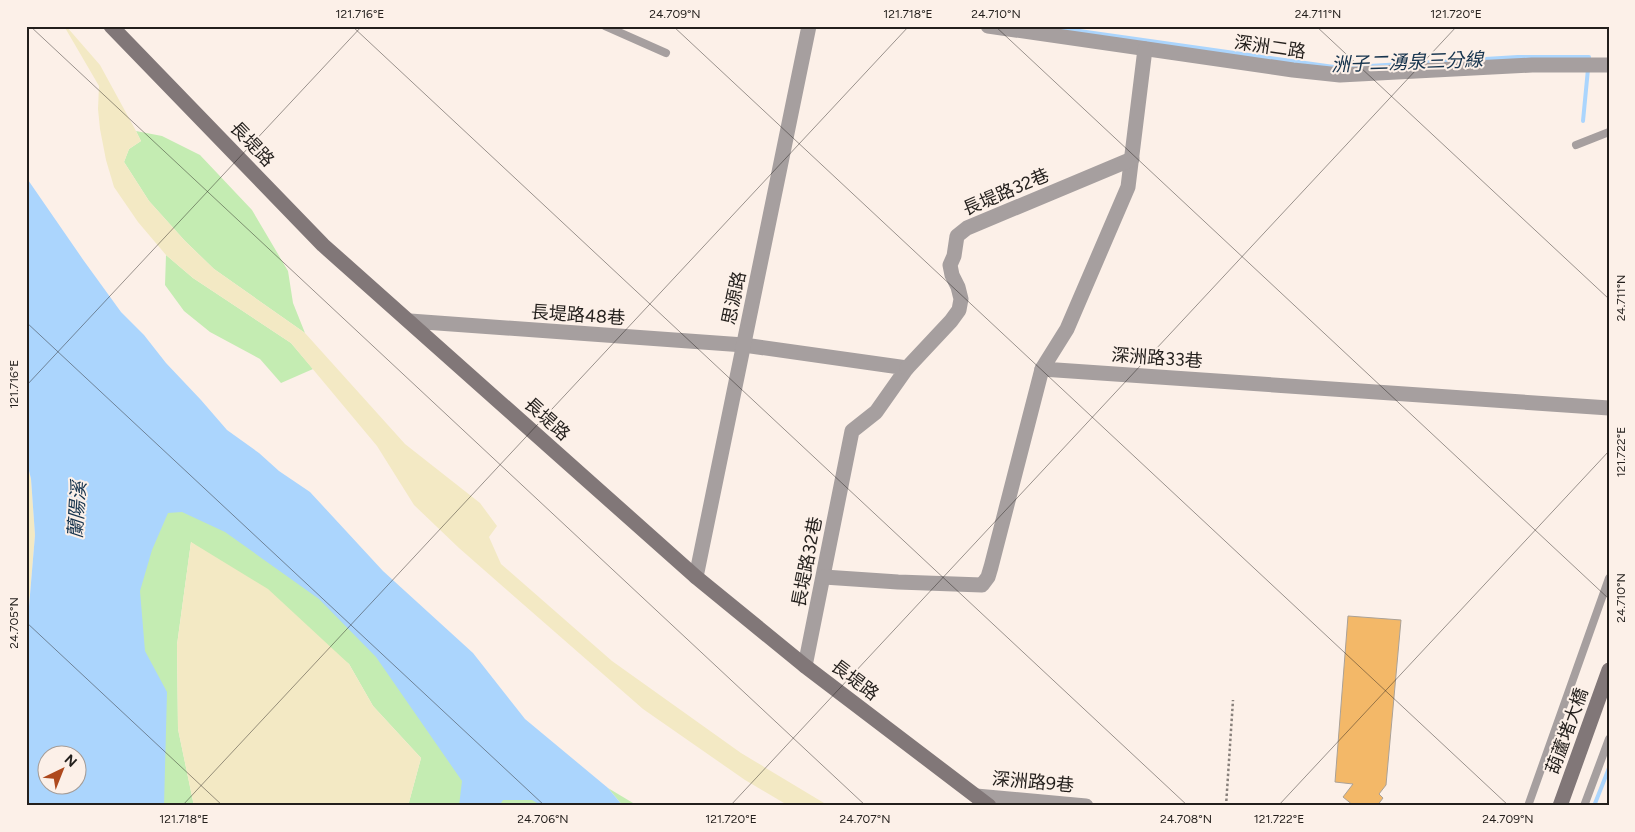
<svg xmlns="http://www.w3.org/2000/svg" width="1635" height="832" viewBox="0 0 1635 832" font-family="Figtree,'Noto Sans TC',sans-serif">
	<rect width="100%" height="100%" fill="#fcf0e8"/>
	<g fill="#c4ecb2">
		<polygon points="136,131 162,136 200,155 252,210 288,271 293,303 305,333 214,269 185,241 149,201 124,162 129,149 141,141"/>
		<polygon points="166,255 193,278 291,343 313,369 281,383 260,359 210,332 184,311 165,285"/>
		<polygon points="142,377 563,806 408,806 421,758 373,706 349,664 191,542 177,645 178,729 194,806 157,806 133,753"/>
		<polygon points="608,788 638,806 623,806"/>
	</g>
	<g fill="#f3e9c4">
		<polygon points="64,26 66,26 100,65 136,131 141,141 129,149 124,162 149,201 185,241 214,269 305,333 405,444 480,503 497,526 489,537 501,564 612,661 741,753 829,806 789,806 745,780 643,709 459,548 414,505 377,446 291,343 193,278 166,255 138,222 114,187 106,160 100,129 98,109 99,86"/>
		<polygon points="26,459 31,479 35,535 26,642"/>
		<polygon points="191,542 268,589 349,664 373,706 421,758 408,806 194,806 178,729 177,645"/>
	</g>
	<path fill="#abd5fd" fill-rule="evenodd" d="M26,177L84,261L121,312L144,335L166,363L201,400L227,430L259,453L279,471L310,492L383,571L473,653L525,719L608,788L623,806H542L532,800H503L499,806H459L462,781L376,657L319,599L225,532L182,512L168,513L152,550L140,591L145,651L167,692L164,806H26V642L35,535L31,479L26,459ZM48,754H78V784H48Z"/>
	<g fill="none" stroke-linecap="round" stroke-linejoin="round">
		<g stroke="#abd5fd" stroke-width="4">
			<polyline points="1044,26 1341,68"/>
			<polyline points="1353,67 1518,57 1589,57 1588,62"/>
			<polyline points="1583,121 1588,69"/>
			<polyline points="1594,806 1609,768"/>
		</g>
	</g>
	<polygon fill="#f3b868" stroke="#aaa197" points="1348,616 1401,620 1386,785 1379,794 1383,798 1377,806 1354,806 1343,797 1353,784 1335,782"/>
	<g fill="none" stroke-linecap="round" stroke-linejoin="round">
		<polyline stroke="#88807b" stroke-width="2.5" stroke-dasharray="2.5 2.5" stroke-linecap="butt" points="1226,806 1233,700"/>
		<g stroke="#a69f9f" stroke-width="8">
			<polyline points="605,26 666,53"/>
			<polyline points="1576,145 1609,132"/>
			<polyline points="1528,806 1609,578"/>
			<polyline points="1584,806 1609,739"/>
		</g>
		<g stroke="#a69f9f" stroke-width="15">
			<polyline points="988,26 1293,70 1340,75 1532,65 1609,65"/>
			<polyline points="1145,49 1128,187 1067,329 1042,369 1609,408"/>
			<polyline points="410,321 744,345 907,368 876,412 852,431 805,666"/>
			<polyline points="907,368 951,321 959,310 961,299 958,287 952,275 950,265 954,256 957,236 967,228 1132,159"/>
			<polyline points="696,577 809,26"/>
			<polyline points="824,577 898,582 982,585 988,577 991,567 1042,369"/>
			<polyline points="976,796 1086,806"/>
		</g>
		<g stroke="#817778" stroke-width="15">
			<polyline points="111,26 323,245 696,577 805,666 989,806"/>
			<polyline points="1560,806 1609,670"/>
		</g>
	</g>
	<path fill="none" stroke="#231f1c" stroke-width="1" stroke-opacity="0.45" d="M30,26L866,806M352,26L1188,806M673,26L1509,806M995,26L1609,599M1316,26L1609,299M26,322L545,806M26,386L362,26M26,622L223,806M182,806L909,26M730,806L1457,26M1278,806L1609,451"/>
	<g text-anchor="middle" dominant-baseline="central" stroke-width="4" stroke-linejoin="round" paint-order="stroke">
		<g font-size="18" fill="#231f1c" stroke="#fcf0e8">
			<text transform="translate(1270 47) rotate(8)">深洲二路</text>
			<text transform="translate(252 144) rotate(46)">長堤路</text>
			<text transform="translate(1006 192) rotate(-23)">長堤路32巷</text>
			<text transform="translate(734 298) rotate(-78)">思源路</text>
			<text transform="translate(578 315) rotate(4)">長堤路48巷</text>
			<text transform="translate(1157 358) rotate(4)">深洲路33巷</text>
			<text transform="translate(547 419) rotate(42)">長堤路</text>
			<text transform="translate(807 562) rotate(-79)">長堤路32巷</text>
			<text transform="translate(855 680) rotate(37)">長堤路</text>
			<text transform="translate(1567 731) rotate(-70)">葫蘆堵大橋</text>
			<text transform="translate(1033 782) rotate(5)">深洲路9巷</text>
		</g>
		<g font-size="19" font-style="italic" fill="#15334d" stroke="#fcf0e8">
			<text transform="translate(1407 62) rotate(-2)">洲子二湧泉三分線</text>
			<text transform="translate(77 510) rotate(-86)">蘭陽溪</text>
		</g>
	</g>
	<rect width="1635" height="832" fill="none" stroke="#fcf0e8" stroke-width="55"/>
	<g transform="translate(62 770) rotate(43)"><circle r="24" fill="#fcf0e8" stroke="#a59c96"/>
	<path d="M0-4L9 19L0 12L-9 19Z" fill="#ae491d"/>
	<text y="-8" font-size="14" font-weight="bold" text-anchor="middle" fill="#231f1c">N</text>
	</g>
	<rect x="28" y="28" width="1580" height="776" fill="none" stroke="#231f1c" stroke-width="2"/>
	<g font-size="12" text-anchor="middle" fill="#231f1c">
		<text x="360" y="18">121.716°E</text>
		<text x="675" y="18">24.709°N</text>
		<text x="908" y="18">121.718°E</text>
		<text x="996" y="18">24.710°N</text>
		<text x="1318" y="18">24.711°N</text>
		<text x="1456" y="18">121.720°E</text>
		<text transform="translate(1621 298) rotate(-90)" y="4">24.711°N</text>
		<text transform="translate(14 384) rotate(-90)" y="4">121.716°E</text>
		<text transform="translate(1621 452) rotate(-90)" y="4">121.722°E</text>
		<text transform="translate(1621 598) rotate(-90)" y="4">24.710°N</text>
		<text transform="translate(14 623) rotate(-90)" y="4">24.705°N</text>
		<text x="184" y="823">121.718°E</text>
		<text x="543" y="823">24.706°N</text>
		<text x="731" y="823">121.720°E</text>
		<text x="865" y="823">24.707°N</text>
		<text x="1186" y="823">24.708°N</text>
		<text x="1279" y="823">121.722°E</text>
		<text x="1508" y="823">24.709°N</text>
	</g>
</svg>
